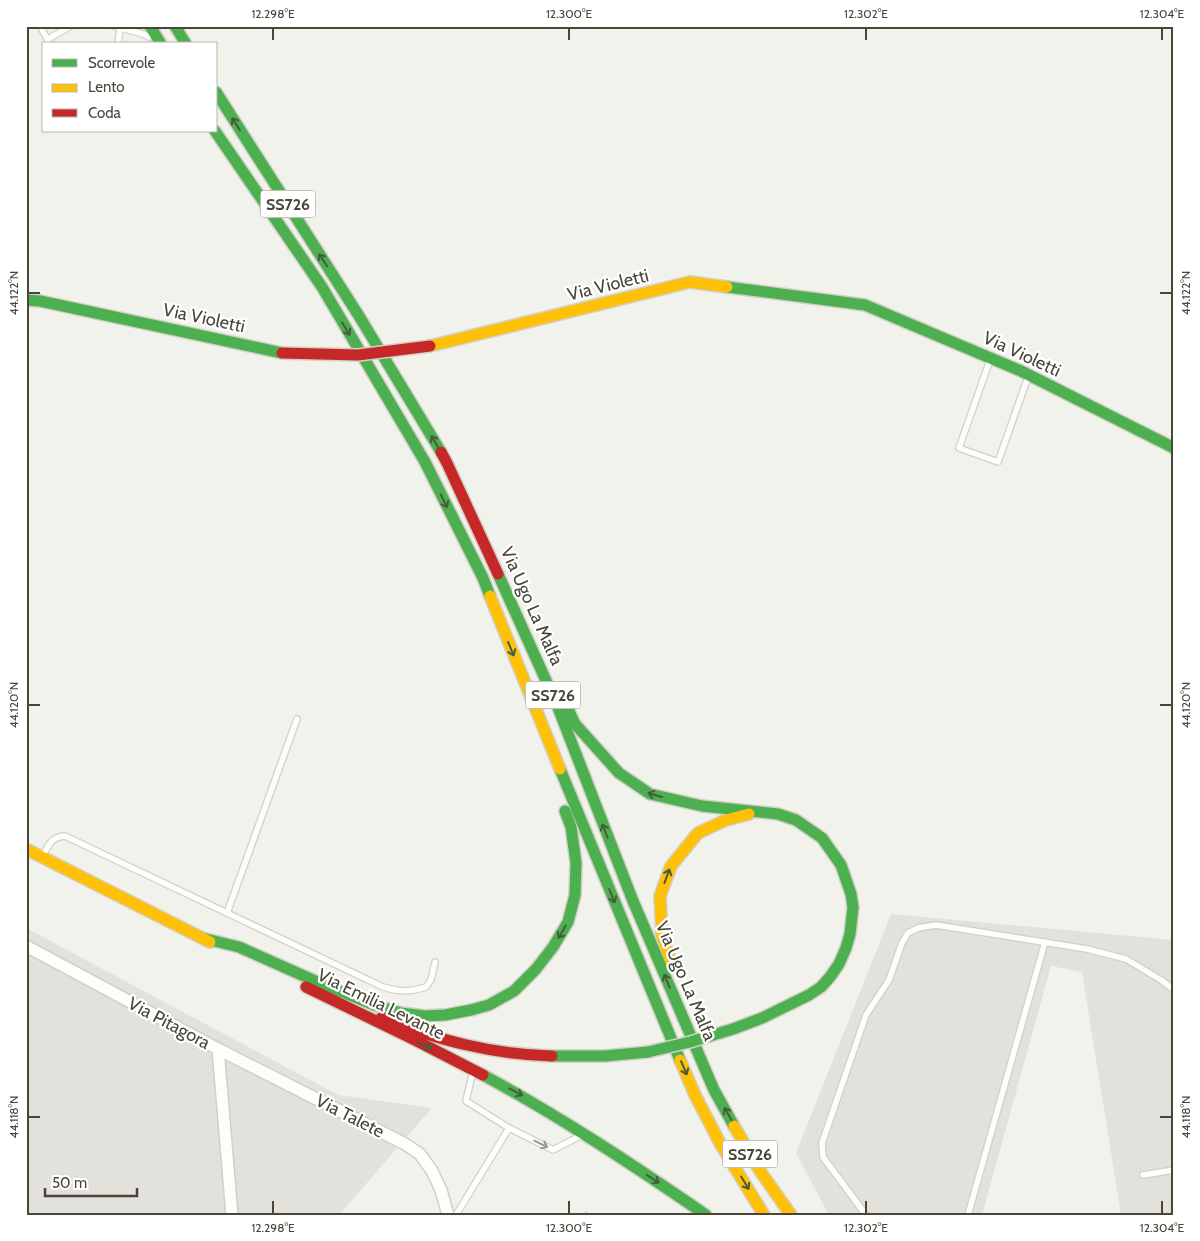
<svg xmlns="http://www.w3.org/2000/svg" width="1200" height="1241" viewBox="0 0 1200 1241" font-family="Cabin,sans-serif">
	<rect width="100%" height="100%" fill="#f2f2ed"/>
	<g fill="#e2e1db">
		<polygon points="891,914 1174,940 1174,1215 1121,1215 1082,972 1051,966 982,1215 829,1215 796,1153"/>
		<polygon points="26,928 338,1095 432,1108 339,1215 26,1215"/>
	</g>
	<polygon fill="#e2e1dc" points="1089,966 1131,974 1166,1002 1174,1045 1174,1215 1133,1215"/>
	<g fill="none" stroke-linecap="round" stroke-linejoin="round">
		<defs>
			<g id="lane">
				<polyline points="40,26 50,44"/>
				<polyline points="114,26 143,34 149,37"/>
				<polyline points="48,39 71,26"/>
				<polyline points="118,44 120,28"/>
				<polyline points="990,360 959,448 998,462 1028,377"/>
				<path d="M43,855C49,845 51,837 65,836L383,987C400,992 409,992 426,987L431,980L435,962"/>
				<polyline points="227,913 297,719"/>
				<polyline points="473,1071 466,1101 509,1128 553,1150 582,1135"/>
				<polyline points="1143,1175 1174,1170"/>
				<polyline points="456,1215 509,1128"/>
				<polyline points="866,1215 823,1157 822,1143 866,1015 889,980 902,943 908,933 918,928 936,925 1087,949 1126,959 1161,980 1174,990"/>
				<polyline points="968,1215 1045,942"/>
			</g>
			<g id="street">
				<polyline points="26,946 218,1049 232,1215"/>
				<polyline points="218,1049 405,1144 420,1154 432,1171 441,1190 448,1215"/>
			</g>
			<g id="fast">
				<polyline points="150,26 161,44"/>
				<polyline points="175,26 186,44"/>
				<polyline points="216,92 359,316 441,452"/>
				<polyline points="215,131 322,287 425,462 483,578 490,596"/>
				<polyline points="727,287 865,305 1021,371 1174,448"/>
				<polyline points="26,300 40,301 282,353"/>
				<polyline points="498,574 557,705 633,901 714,1090 734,1126"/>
				<polyline points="569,711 575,724 619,773 650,794 702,806 778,814 796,820 822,838 841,865 851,894 853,907 850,934 846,948 839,964 830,977 821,987 809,995 762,1018 733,1029"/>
				<polyline points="560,769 680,1060"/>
				<polyline points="202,938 239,947 322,984 374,1005 401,1013 425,1016 445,1015 471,1010 489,1005 514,991 536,969 553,947 568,922 575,895 576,863 571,827 565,811"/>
				<polyline points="552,1056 605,1056 648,1052"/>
				<path d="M483,1075C561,1117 633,1165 706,1215"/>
			</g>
			<g id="slow">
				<polyline points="430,346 690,282 727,287"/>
				<polyline points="490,596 560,769"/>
				<polyline points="26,849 210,942"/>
				<polyline points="671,962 662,936 660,896 671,866 698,833 726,820 749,814"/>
				<polyline points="680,1060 695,1095 721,1145 764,1215"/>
				<polyline points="734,1126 760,1171 791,1215"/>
			</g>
			<g id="jam">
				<polyline points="441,452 447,463 498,574"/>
				<polyline points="306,987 417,1041 483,1075"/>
				<path d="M381,1018C439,1040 489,1054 552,1056"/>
			</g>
		</defs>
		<use href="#lane" stroke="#d0d0ca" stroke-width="8"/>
		<use href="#street" stroke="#d0d0ca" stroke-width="14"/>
		<use href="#fast" stroke="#d2d0c4" stroke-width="14"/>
		<use href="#slow" stroke="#d2d0c4" stroke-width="14"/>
		<use href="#jam" stroke="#d2d0c4" stroke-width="14"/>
		<polyline stroke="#d2d2cb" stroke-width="2.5" stroke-dasharray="2.5 2.5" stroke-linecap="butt" points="585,1212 589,1215"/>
		<use href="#lane" stroke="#fdfdfc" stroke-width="5.5"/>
		<use href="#street" stroke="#fdfdfc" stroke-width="11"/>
		<use href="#fast" stroke="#4caf50" stroke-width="11"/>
		<use href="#slow" stroke="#ffc107" stroke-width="11"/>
		<use href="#jam" stroke="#c62828" stroke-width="11"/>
		<defs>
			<polyline id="fast-bridge" points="648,1052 690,1042 733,1029"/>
			<polyline id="jam-bridge" points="282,353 358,355 430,346"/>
		</defs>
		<use href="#fast-bridge" stroke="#d2d0c4" stroke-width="14" stroke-linecap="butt"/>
		<use href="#jam-bridge" stroke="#d2d0c4" stroke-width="14" stroke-linecap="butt"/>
		<use href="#fast-bridge" stroke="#4caf50" stroke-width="11"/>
		<use href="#jam-bridge" stroke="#c62828" stroke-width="11"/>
	</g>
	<defs><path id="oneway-shaft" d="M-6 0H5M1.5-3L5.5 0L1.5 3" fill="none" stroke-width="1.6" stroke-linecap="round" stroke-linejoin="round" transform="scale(1.25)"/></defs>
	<g stroke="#4a5b3d">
		<use href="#oneway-shaft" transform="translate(236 124) rotate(-122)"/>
		<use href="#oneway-shaft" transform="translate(323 260) rotate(-123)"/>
		<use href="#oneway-shaft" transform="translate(346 329) rotate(59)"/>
		<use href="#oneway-shaft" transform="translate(435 442) rotate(-121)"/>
		<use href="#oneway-shaft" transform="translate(444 501) rotate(64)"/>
		<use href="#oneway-shaft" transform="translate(511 649) rotate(68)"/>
		<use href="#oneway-shaft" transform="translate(655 795) rotate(-162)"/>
		<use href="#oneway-shaft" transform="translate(605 831) rotate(-111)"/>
		<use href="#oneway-shaft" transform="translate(667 876) rotate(-70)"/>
		<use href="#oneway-shaft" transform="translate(612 896) rotate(68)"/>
		<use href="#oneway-shaft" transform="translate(562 932) rotate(120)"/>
		<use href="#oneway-shaft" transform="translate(667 981) rotate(-113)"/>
		<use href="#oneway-shaft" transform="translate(425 1046) rotate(26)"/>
		<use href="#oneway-shaft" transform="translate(684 1068) rotate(67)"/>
		<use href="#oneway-shaft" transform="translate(516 1092) rotate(28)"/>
		<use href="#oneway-shaft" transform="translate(728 1114) rotate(-120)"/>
		<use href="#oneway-shaft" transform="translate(653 1179) rotate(34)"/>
		<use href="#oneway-shaft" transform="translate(745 1183) rotate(59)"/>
	</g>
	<use stroke="#9a9890" href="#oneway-shaft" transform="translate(541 1144) rotate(26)"/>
	<path fill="none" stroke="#494638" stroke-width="2" d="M273,28V40M569,28V40M866,28V40M1162,28V40M28,293H40M1160,293H1172M28,705H40M1160,705H1172M28,1117H40M1160,1117H1172M273,1201V1214M569,1201V1214M866,1201V1214M1162,1201V1214"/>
	<g text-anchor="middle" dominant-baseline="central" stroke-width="4.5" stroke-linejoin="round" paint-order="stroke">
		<g fill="#fff" stroke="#807e74" stroke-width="1">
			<rect x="260.5" y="190.5" width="55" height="27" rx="4"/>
			<rect x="525.5" y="681.5" width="55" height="27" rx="4"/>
			<rect x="722.5" y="1140.5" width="55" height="27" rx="4"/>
		</g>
		<g font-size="16" font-weight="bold" fill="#494638">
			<text x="288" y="204">SS726</text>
			<text x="553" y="695">SS726</text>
			<text x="750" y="1154">SS726</text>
		</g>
		<g font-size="18" fill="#494638" stroke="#fff">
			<text transform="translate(608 285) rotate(-14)">Via Violetti</text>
			<text transform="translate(204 318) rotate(12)">Via Violetti</text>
			<text transform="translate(1022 354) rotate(25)">Via Violetti</text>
			<text transform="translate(532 606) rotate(66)">Via Ugo La Malfa</text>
			<text transform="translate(686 981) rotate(67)">Via Ugo La Malfa</text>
			<text transform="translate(381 1004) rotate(26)">Via Emilia Levante</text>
			<text transform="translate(169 1023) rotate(28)">Via Pitagora</text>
			<text transform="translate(350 1116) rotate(27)">Via Talete</text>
		</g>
	</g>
	<rect width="1200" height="1241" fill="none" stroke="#ffffff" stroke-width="55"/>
	<rect x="42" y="42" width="175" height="90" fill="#ffffff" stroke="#b6b5af"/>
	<rect x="52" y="59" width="25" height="8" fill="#4caf50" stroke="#b6b5af"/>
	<text x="88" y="68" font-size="15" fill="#494638">Scorrevole</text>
	<rect x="52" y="84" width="25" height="8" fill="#ffc107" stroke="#b6b5af"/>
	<text x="88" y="92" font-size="15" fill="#494638">Lento</text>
	<rect x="52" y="109" width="25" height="8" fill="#c62828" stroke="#b6b5af"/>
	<text x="88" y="118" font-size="15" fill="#494638">Coda</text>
	<path d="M45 1188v8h92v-8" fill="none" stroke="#494638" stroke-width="2.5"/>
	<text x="52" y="1188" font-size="15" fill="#494638" stroke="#ffffff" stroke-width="4" paint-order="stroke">50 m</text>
	<rect x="28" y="28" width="1144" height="1186" fill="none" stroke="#494638" stroke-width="2"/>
	<g font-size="12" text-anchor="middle" fill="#494638">
		<text x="273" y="18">12.298°E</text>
		<text x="569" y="18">12.300°E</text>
		<text x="866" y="18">12.302°E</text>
		<text x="1162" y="18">12.304°E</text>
		<text transform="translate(14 293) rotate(-90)" y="4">44.122°N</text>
		<text transform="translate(1186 293) rotate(-90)" y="4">44.122°N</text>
		<text transform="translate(14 705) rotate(-90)" y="4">44.120°N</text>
		<text transform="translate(1186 705) rotate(-90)" y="4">44.120°N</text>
		<text transform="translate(14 1117) rotate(-90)" y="4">44.118°N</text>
		<text transform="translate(1186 1117) rotate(-90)" y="4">44.118°N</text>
		<text x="273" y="1232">12.298°E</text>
		<text x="569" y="1232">12.300°E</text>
		<text x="866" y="1232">12.302°E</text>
		<text x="1162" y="1232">12.304°E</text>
	</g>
</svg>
